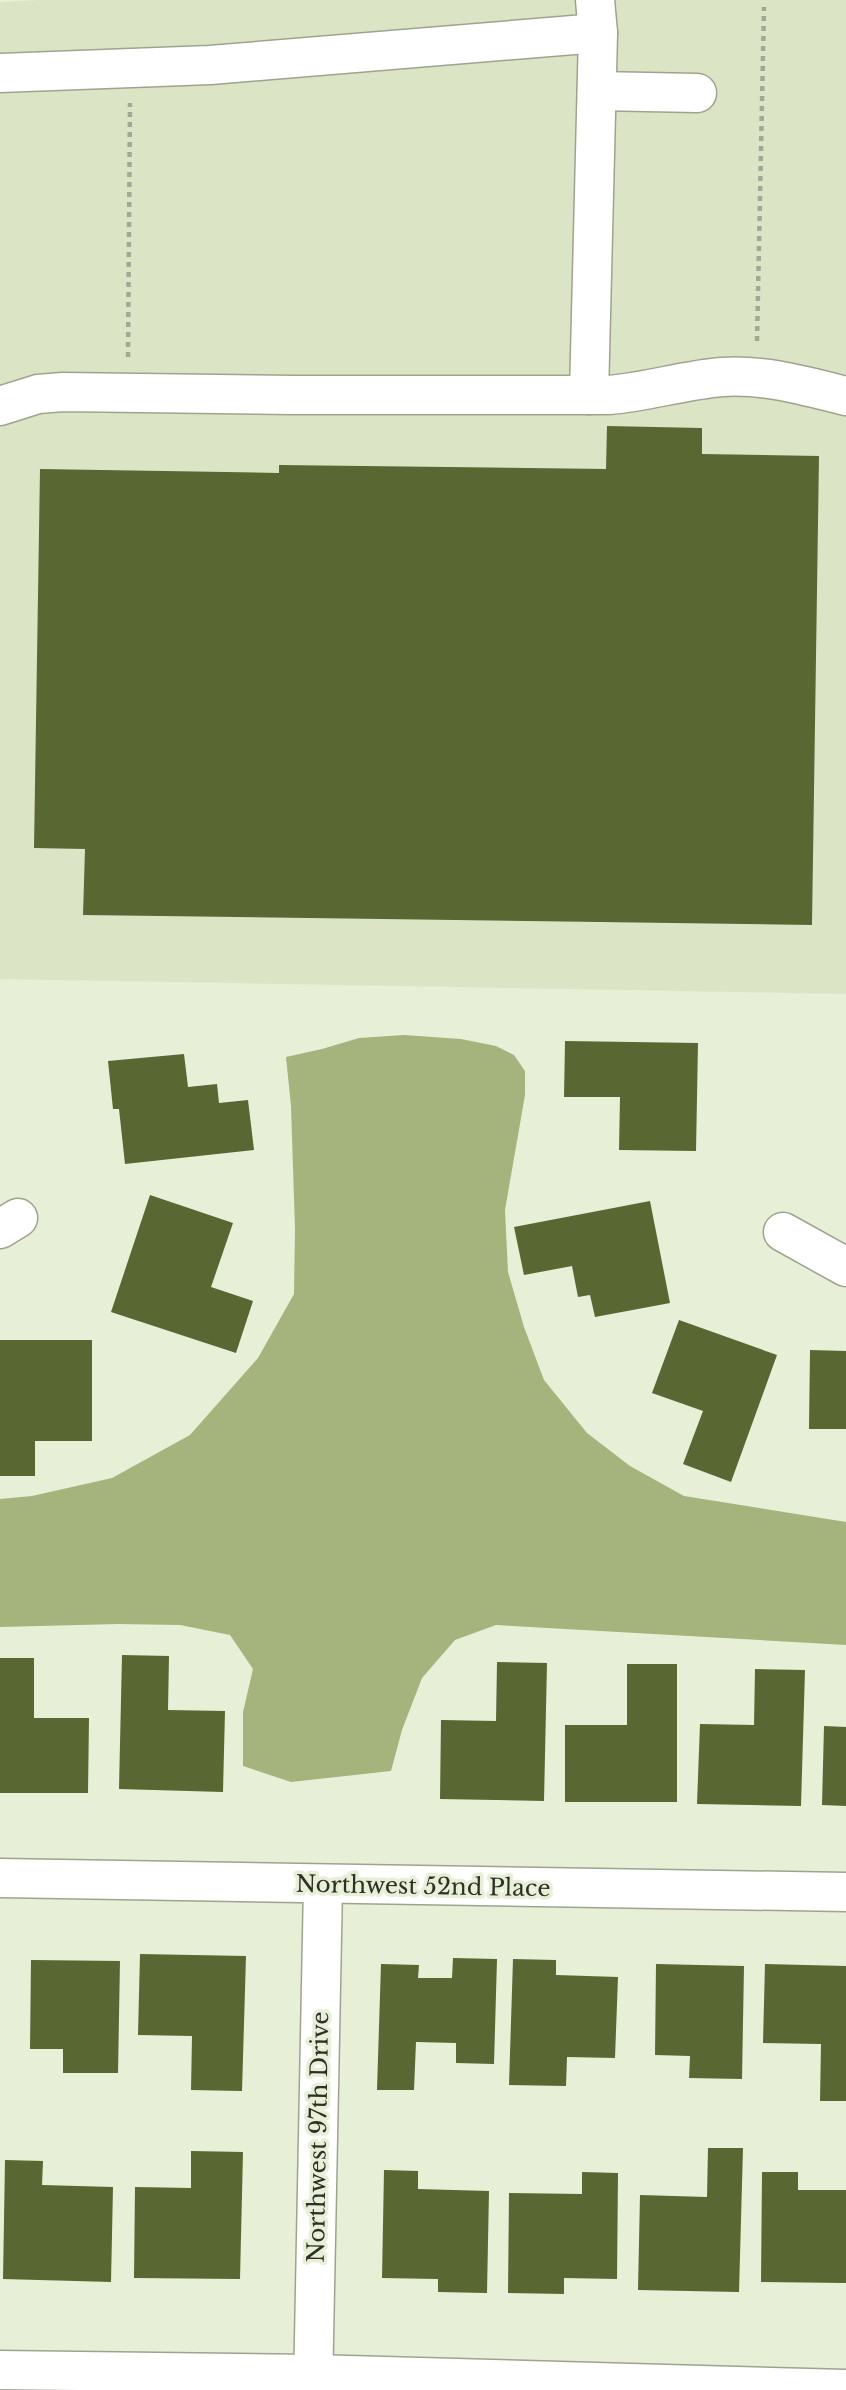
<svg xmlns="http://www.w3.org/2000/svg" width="846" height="2390" viewBox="0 0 846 2390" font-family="'Libre Baskerville',serif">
	<rect width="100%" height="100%" fill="#e7efd7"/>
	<polygon fill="#dbe5c6" points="39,0 846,0 846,994 0,979 0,2"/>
	<polygon fill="#a4b47c" points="404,1035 461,1039 496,1046 514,1055 525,1071 525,1095 505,1210 508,1272 524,1327 544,1380 587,1433 630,1466 684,1496 846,1522 846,1645 496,1625 455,1640 422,1678 402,1730 391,1771 291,1782 243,1766 243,1712 253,1669 230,1635 180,1625 118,1624 0,1627 0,1499 32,1496 112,1478 190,1435 258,1358 294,1294 295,1229 291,1106 286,1057 322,1049 359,1038"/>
	<g fill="#596732">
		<polygon points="607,426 702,428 702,454 819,456 812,925 83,915 85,849 34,848 40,469 279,473 279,465 606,469"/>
		<polygon points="565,1041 698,1043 696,1151 619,1150 620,1097 564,1097"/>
		<polygon points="184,1054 188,1087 217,1084 219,1103 248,1100 254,1150 125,1164 119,1109 113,1109 108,1061"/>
		<polygon points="150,1195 233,1223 211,1287 253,1301 236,1353 111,1312"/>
		<polygon points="650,1201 670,1303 595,1317 590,1295 578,1297 572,1266 524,1275 514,1227"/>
		<polygon points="679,1320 777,1355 731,1482 683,1464 703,1411 652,1393"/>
		<polygon points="0,1340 92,1340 92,1441 35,1441 35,1476 0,1476"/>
		<polygon points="810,1350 846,1351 846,1429 809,1429"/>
		<polygon points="122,1655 169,1656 168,1710 225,1711 223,1792 119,1789"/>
		<polygon points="0,1658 34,1658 34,1718 89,1718 88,1793 0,1793"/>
		<polygon points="497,1662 547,1663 544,1801 440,1799 441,1720 496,1721"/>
		<polygon points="627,1664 677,1664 677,1802 565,1802 565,1725 627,1725"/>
		<polygon points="755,1669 805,1670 801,1806 697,1804 700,1724 754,1725"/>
		<polygon points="824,1726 846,1727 846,1806 822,1805"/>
		<polygon points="140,1954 246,1956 242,2091 191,2090 192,2036 138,2035"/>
		<polygon points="453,1958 497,1959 494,2064 456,2063 456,2043 416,2042 414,2090 377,2090 381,1964 419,1965 418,1978 452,1978"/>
		<polygon points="513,1959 556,1960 556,1975 618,1977 615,2058 567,2057 566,2086 509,2085"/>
		<polygon points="31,1960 120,1961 118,2073 63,2073 63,2049 30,2049"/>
		<polygon points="656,1964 744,1966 742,2079 689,2078 690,2056 655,2055"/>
		<polygon points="765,1964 846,1966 846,2101 820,2101 821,2044 763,2043"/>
		<polygon points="708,2148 743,2148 739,2292 638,2290 640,2195 707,2197"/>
		<polygon points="191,2151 243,2152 240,2279 134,2278 135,2187 191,2188"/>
		<polygon points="5,2160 43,2161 42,2185 113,2187 111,2282 3,2279"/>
		<polygon points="384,2170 418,2171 418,2189 489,2191 487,2293 438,2292 438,2279 382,2278"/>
		<polygon points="582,2172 618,2173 617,2279 564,2278 564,2294 508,2293 509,2193 582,2194"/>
		<polygon points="762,2172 798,2172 798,2190 846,2190 846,2283 761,2282"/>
	</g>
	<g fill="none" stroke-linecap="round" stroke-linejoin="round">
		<defs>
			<g id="minor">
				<polyline points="0,73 210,65 598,33"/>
				<polyline points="597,91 697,93"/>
				<polyline points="589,395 598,33 595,0"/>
				<path d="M0,406L38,394L63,392L293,395H609C647,392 684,380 722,377C765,374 805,386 846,396"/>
				<polyline points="0,1229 18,1218"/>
				<polyline points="783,1232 846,1267"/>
				<polyline points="0,1878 846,1892"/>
				<polyline points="0,2370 313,2374 846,2389"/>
				<polyline points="313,2390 323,1885"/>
			</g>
		</defs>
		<use href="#minor" stroke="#9da48e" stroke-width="41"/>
		<g stroke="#a1a895" stroke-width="4.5" stroke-dasharray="5 5" stroke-linecap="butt">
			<polyline points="757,341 764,7"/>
			<polyline points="128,357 130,103"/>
		</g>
		<use href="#minor" stroke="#fff" stroke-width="38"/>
	</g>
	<g text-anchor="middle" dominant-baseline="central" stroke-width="7" stroke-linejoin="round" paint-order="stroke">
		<g font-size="23" fill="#2d3026" stroke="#e7efd7">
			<text transform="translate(423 1886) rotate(1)">Northwest 52nd Place</text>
			<text transform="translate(318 2137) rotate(-89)">Northwest 97th Drive</text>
		</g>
	</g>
</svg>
